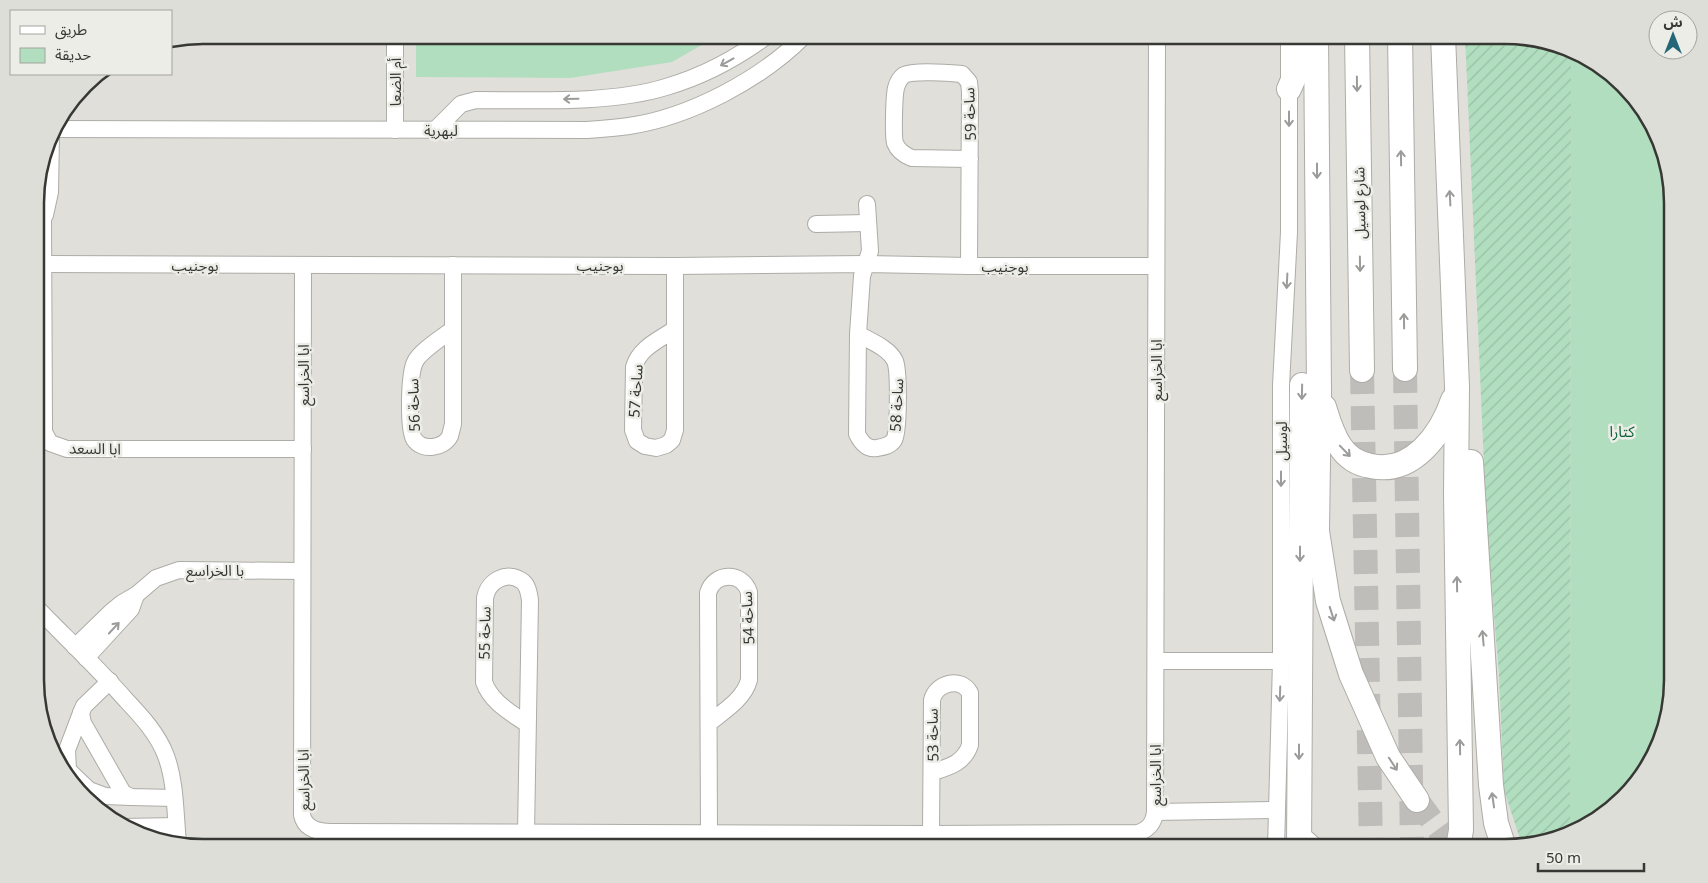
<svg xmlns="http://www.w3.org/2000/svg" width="1708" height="883" viewBox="0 0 1708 883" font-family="'Noto Sans','Noto Sans Arabic',sans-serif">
	<defs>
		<pattern id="garden-furrows" width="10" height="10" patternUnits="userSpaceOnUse" patternTransform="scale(1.25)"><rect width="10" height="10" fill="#b1debf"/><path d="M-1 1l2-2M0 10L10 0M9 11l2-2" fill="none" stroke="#99bfa5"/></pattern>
	</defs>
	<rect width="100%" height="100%" fill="#e0dfda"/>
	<g fill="#b1debf">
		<polygon points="416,35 719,35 672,62 570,78 416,77"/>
		<polygon points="1571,50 1580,52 1645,109 1672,181 1673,680 1656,755 1598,820 1570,829"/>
	</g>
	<polygon fill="url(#garden-furrows)" points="1465,35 1505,35 1571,50 1570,829 1522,845 1504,790 1499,674 1487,532"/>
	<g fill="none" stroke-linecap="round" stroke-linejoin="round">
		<g stroke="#bebdb9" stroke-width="24" stroke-dasharray="24 12" stroke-linecap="butt">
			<polyline points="1405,369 1412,848"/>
			<polyline points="1362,370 1371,848"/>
			<polyline points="1417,800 1452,848"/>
		</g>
		<defs>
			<g id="minor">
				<polyline points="395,35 395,130"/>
				<path d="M52,129L587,130C601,129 615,128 629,126C690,117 762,79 805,35"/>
				<path d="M435,130L461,104L476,100C534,100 611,104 666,87C704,76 737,58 768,35"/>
				<polyline points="37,185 43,222 44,422 44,432 50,443 67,449 303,449"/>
				<polyline points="45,215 50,192 51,135"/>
				<polyline points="816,224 868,223"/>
				<polyline points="43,264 675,266 866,264 969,266 1156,266"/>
				<path d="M303,265L302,815C305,829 318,832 331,832L931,834L1138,833C1149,829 1154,823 1155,812L1157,35"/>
				<path d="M453,265V424C452,428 451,432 450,436C444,448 422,452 414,439C408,428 409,374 415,362C420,351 443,337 453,329"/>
				<path d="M969,266L970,92L969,82L962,74C951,73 913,70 904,75C900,78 897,84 896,88C894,96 893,136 895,143C898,151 904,155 912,158L970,159"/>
				<path d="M675,329C659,340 639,348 634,367L633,430L637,441L645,446L656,448L666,445L672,440L675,430V266"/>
				<path d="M858,334C870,341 889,348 895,361C899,370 899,433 894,440C890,446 883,447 877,448C867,450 861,442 857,434L858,334L862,276L870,251L867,204"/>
				<path d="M36,607C66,638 98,668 126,700C141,716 158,734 166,756C176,783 175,814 178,842"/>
				<polyline points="75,647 110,613 122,603 136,595 156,578 179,570 302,571"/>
				<polyline points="86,658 131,609 136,595"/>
				<polyline points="1156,661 1281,661"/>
				<polyline points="110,681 84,706 81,713 83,723 123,793 131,797 174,798"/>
				<polyline points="81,713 67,750 68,770 89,790 105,796 131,797"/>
				<polyline points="1155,812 1277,810"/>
				<polyline points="123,827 176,826"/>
				<polyline points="1299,832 1317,848"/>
				<path d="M526,833L530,600C529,594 528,585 522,581C507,570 488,581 485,598L484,682C491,702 510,712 527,724"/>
				<path d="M709,833L708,593C714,572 742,571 749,592V680C744,699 724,711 709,723"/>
				<path d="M931,834L932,700C936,683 961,676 970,693V745C964,763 949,767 933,772"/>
				<polyline points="1276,848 1281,661 1281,386 1289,232 1289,35"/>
			</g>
			<g id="highway">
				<polyline points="1316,35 1319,391 1317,531 1328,601 1351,674 1388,757 1417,800"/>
				<polyline points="1357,35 1362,370"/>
				<polyline points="1400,35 1405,369"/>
				<polyline points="1443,35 1457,387 1456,494 1461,830 1458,848"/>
				<polyline points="1289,89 1312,37"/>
				<path d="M1324,407C1328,420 1332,434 1340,446C1347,457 1358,464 1371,466C1412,475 1441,435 1453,400"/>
				<polyline points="1471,462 1491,785 1496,823 1504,848"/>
				<polyline points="1299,848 1302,385"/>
			</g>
		</defs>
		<use href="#minor" stroke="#adaca7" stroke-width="18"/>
		<use href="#highway" stroke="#adaca7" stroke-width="26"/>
		<use href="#minor" stroke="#fff" stroke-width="16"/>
		<use href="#highway" stroke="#fff" stroke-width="24"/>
	</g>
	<defs><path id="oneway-shaft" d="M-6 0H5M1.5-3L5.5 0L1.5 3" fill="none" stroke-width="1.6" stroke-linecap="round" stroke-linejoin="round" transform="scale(1.25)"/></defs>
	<g stroke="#9b9b9a">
		<use href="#oneway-shaft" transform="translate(727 62) rotate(151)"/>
		<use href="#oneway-shaft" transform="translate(1357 84) rotate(89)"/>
		<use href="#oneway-shaft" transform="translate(571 99) rotate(179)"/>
		<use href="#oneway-shaft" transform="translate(1289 119) rotate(90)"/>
		<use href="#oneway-shaft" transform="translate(1401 158) rotate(-91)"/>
		<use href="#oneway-shaft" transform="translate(1317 171) rotate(90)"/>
		<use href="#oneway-shaft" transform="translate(1450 198) rotate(-93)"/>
		<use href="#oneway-shaft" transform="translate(1360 264) rotate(89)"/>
		<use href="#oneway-shaft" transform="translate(1287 281) rotate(93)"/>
		<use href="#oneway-shaft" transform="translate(1404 321) rotate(-91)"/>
		<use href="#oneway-shaft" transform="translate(1302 392) rotate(91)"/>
		<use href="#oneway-shaft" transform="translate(1345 451) rotate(46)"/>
		<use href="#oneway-shaft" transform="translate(1281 479) rotate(90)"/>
		<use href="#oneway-shaft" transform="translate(1300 554) rotate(90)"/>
		<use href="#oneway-shaft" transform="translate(1457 584) rotate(-91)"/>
		<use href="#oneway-shaft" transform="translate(1332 614) rotate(72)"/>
		<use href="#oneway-shaft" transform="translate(114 628) rotate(-47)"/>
		<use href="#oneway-shaft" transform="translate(1483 638) rotate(-95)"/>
		<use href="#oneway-shaft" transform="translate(1280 694) rotate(92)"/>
		<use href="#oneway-shaft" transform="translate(1460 747) rotate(-91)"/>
		<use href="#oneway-shaft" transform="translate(1299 752) rotate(90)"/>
		<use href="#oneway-shaft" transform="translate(1393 764) rotate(57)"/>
		<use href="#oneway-shaft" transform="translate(1493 800) rotate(-98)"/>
	</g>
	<g text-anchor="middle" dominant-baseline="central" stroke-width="5" stroke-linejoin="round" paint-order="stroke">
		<g font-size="15" fill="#373734" stroke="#edede7">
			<text transform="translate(395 82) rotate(-90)">أم الضعا</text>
			<text transform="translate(969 114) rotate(-92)">ساحة 59</text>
			<text x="441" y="130">لبهرية</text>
			<text transform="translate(1359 203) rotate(-91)">شارع لوسيل</text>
			<text x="195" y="265">بوجنيب</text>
			<text x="600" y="265">بوجنيب</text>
			<text x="1005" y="266">بوجنيب</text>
			<text transform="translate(1156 370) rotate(-90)">ابا الخراسع</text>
			<text transform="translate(303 375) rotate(-90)">ابا الخراسع</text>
			<text transform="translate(635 391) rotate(-86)">ساحة 57</text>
			<text transform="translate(413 405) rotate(-92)">ساحة 56</text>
			<text transform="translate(896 405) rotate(-87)">ساحة 58</text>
			<text transform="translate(1281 441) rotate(-90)">لوسيل</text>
			<text transform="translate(95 448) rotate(1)">ابا السعد</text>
			<text x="215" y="570">با الخراسع</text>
			<text transform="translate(747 618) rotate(-93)">ساحة 54</text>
			<text transform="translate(484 633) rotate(-89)">ساحة 55</text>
			<text transform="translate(932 735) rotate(-91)">ساحة 53</text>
			<text transform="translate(1155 775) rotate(-90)">ابا الخراسع</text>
			<text transform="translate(303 780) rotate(-91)">ابا الخراسع</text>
		</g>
		<g font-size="15" fill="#0c6036" stroke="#edede7">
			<text x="1622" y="431">كتارا</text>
		</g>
	</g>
	<path d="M0 0H1708V883H0ZM203 44H1505A159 159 0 0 1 1664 203V680A159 159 0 0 1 1505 839H203A159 159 0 0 1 44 680V203A159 159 0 0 1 203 44Z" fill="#deded9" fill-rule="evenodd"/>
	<path fill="none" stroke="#373734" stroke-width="2.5" d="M203 44H1505A159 159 0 0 1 1664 203V680A159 159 0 0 1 1505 839H203A159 159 0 0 1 44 680V203A159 159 0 0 1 203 44Z"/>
	<rect x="10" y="10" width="162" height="65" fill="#edede7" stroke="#a4a49f"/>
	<rect x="20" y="26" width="25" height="8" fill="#ffffff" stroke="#a4a49f"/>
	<text x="55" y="35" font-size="15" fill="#373734">طريق</text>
	<rect x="20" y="48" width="25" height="15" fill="#b1debf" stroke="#a4a49f"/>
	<text x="55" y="60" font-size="15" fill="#373734">حديقة</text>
	<g transform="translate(1673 35)"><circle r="24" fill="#edede7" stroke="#a4a49f"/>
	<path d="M0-4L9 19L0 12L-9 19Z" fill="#236678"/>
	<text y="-8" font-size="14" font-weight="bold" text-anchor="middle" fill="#373734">ش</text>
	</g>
	<path d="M1538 863v8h106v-8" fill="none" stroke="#373734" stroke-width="2.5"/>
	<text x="1546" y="863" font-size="15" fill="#373734" stroke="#edede7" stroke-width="4" paint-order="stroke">50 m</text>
</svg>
